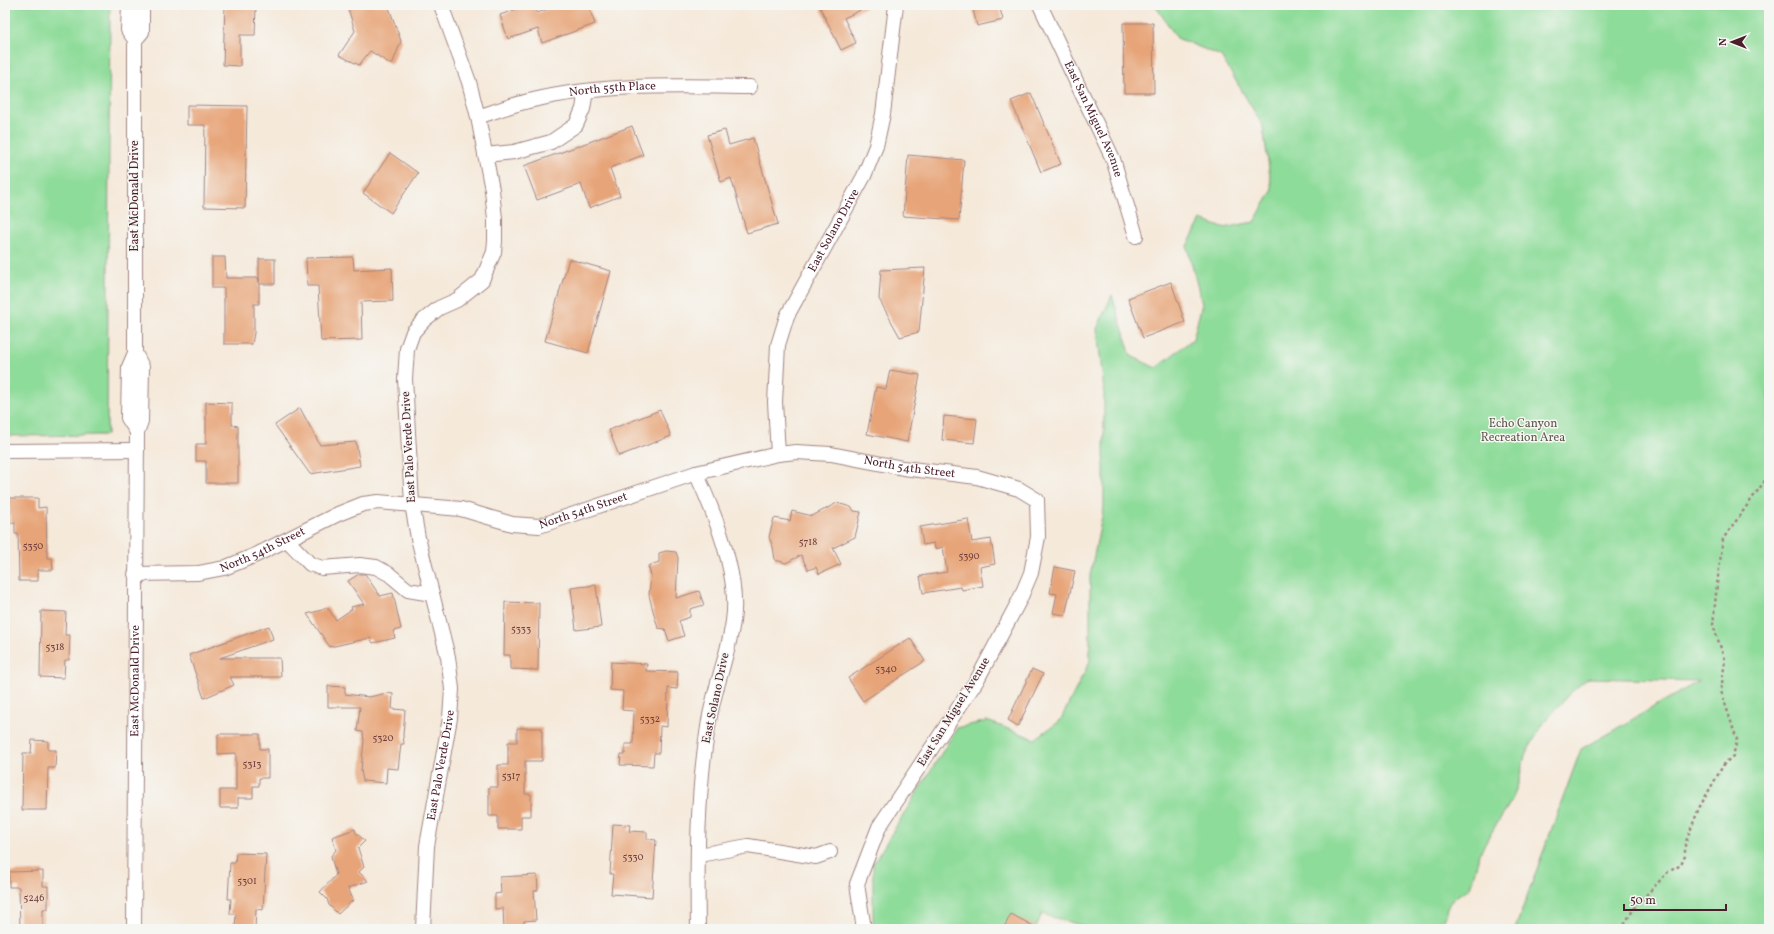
<svg xmlns="http://www.w3.org/2000/svg" width="1774" height="934" viewBox="0 0 1774 934" font-family="Vollkorn,serif">
	<rect width="100%" height="100%" fill="#f6f6f2"/>
	<filter id="ink" filterUnits="userSpaceOnUse"><feTurbulence type="fractalNoise" baseFrequency=".025" numOctaves="2"/><feDisplacementMap in="SourceGraphic" scale="8" xChannelSelector="R" yChannelSelector="G"/><feConvolveMatrix kernelMatrix="1 2 1 2 8 2 1 2 1" color-interpolation-filters="sRGB"/></filter>
	<filter id="wash" filterUnits="userSpaceOnUse"><feTurbulence type="fractalNoise" baseFrequency=".012" numOctaves="4" result="noise"/><feDisplacementMap in="SourceGraphic" scale="16" xChannelSelector="R" yChannelSelector="G"/><feGaussianBlur stdDeviation="0.9" result="paint"/><feColorMatrix in="noise" values="0 0 0 0 0 0 0 0 0 0 0 0 0 0 0 0 0 1.4 0 .05"/><feComposite in="paint" operator="in"/></filter>
	<g filter="url(#wash)">
		<rect width="100%" height="100%" fill="#f5e9da"/>
		<g fill="#8edc9a" stroke="#6c7e62">
			<polygon points="7,5 110,5 107,435 5,436 5,59"/>
			<polygon points="1155,5 1769,5 1769,929 1515,929 1581,749 1699,681 1588,678 1569,694 1543,724 1525,755 1519,781 1512,800 1494,828 1480,853 1470,888 1455,897 1449,904 1446,916 1440,924 1439,929 1094,929 1042,914 1035,929 875,929 873,920 873,864 957,728 987,721 1035,739 1060,721 1090,661 1090,575 1104,507 1104,391 1097,329 1112,295 1131,356 1156,368 1193,339 1202,304 1187,246 1201,220 1223,228 1254,222 1272,191 1263,126 1221,56 1177,38"/>
		</g>
		<g id="blocks">
			<g fill="#e7a478">
				<polygon points="225,5 256,5 255,35 240,35 240,66 223,65"/>
				<polygon points="347,5 388,5 401,41 392,65 370,51 359,65 339,55 355,31"/>
				<polygon points="529,5 534,5 537,13 560,5 588,5 595,24 542,43 538,29 508,39 500,15"/>
				<polygon points="819,5 871,5 844,18 856,43 841,50"/>
				<polygon points="972,5 999,5 1003,20 977,26"/>
				<polygon points="1123,23 1153,23 1154,93 1124,93"/>
				<polygon points="1031,93 1061,164 1041,172 1011,101"/>
				<polygon points="187,105 247,106 245,208 204,207 205,125 187,125"/>
				<polygon points="632,126 643,155 610,168 620,196 589,208 581,184 537,200 524,166"/>
				<polygon points="725,130 729,145 753,138 778,224 747,233 731,178 721,182 707,135"/>
				<polygon points="390,153 418,173 391,213 363,193"/>
				<polygon points="908,155 964,160 959,220 903,216"/>
				<polygon points="212,257 225,257 226,278 259,278 259,304 254,304 254,333 252,344 224,344 224,288 212,288"/>
				<polygon points="353,257 354,270 392,268 393,301 361,302 362,340 321,341 318,286 307,286 306,258"/>
				<rect x="259" y="259" width="16" height="25"/>
				<polygon points="569,259 611,271 588,353 545,341"/>
				<polygon points="925,268 919,332 900,337 879,299 881,270"/>
				<polygon points="1171,282 1185,322 1143,338 1128,298"/>
				<polygon points="890,370 920,375 907,442 867,434 876,387 886,389"/>
				<polygon points="206,402 232,403 232,425 238,426 238,483 206,483 206,461 196,461 196,444 206,444"/>
				<polygon points="300,408 320,445 356,442 360,466 310,474 275,425"/>
				<polygon points="660,410 671,436 619,456 609,430"/>
				<polygon points="944,416 977,419 974,443 942,440"/>
				<polygon points="10,498 38,498 38,508 46,507 47,558 52,558 53,570 38,570 38,581 19,581 18,534 15,534 15,523 10,523"/>
				<polygon points="837,503 851,507 854,511 861,512 855,537 833,548 841,564 819,574 816,567 808,570 801,555 786,563 775,560 773,547 769,537 774,518 790,521 792,511 812,516"/>
				<polygon points="968,519 972,542 991,539 995,564 980,567 983,586 962,590 961,587 923,593 920,576 947,572 943,547 935,549 934,543 923,545 920,527"/>
				<polygon points="666,551 676,552 678,558 676,598 699,591 704,605 690,609 690,617 679,621 684,636 669,641 665,629 658,628 652,607 649,595 651,575 648,566 659,562 659,553"/>
				<polygon points="1055,567 1075,571 1065,615 1053,613 1057,594 1050,593"/>
				<polygon points="359,574 365,574 380,596 393,593 401,629 393,631 395,638 373,643 370,638 330,647 307,614 322,610 327,607 336,620 352,609 351,607 364,604 348,581"/>
				<polygon points="596,585 601,627 576,630 571,588"/>
				<polygon points="505,602 539,603 538,670 510,669 510,655 504,655"/>
				<polygon points="41,611 66,612 65,635 70,635 69,660 65,660 64,678 40,677"/>
				<polygon points="269,626 273,639 220,658 280,658 281,677 230,677 234,685 204,698 189,655"/>
				<polygon points="910,638 925,661 863,701 848,678"/>
				<polygon points="611,662 647,664 646,671 678,672 677,689 668,688 667,727 660,726 659,753 654,753 653,766 620,765 621,754 625,754 625,744 633,744 634,711 622,710 623,691 610,690"/>
				<polygon points="1032,669 1043,674 1018,726 1008,720"/>
				<polygon points="328,686 345,687 345,694 369,697 387,693 393,694 392,709 405,710 403,735 404,744 401,744 398,769 387,768 386,783 363,781 361,770 364,741 363,732 357,731 360,707 328,707"/>
				<polygon points="517,728 542,728 542,761 525,761 525,794 531,794 531,816 521,816 521,829 498,829 498,816 489,816 489,787 498,787 498,765 508,765 508,742 517,742"/>
				<polygon points="218,734 260,734 260,749 268,749 268,778 259,778 259,786 253,786 253,798 238,798 238,808 220,808 220,790 236,790 236,753 218,754"/>
				<polygon points="32,740 48,741 48,750 56,750 55,768 48,768 47,810 22,810 23,753 31,753"/>
				<polygon points="613,824 630,825 629,831 647,832 647,839 656,840 652,897 611,894 613,874 610,874"/>
				<polygon points="355,829 356,833 365,841 358,848 364,867 359,872 368,881 348,888 353,900 338,914 329,905 327,899 320,892 336,875 331,856 336,850 332,837"/>
				<polygon points="236,853 266,854 263,910 256,909 255,929 235,929 236,914 230,914 231,899 228,899 230,863 235,863"/>
				<polygon points="43,871 43,886 48,886 48,909 43,909 43,929 20,929 19,887 9,887 9,872"/>
				<polygon points="537,875 538,890 534,891 536,920 524,921 524,929 504,929 503,908 495,909 495,894 501,893 500,877"/>
				<polygon points="1011,914 1039,929 1003,929"/>
			</g>
		</g>
	</g>
	<g filter="url(#ink)">
		<use href="#blocks" fill-opacity="0" stroke="#a08482" stroke-width="1"/>
		<g fill="none" stroke-linecap="round" stroke-linejoin="round">
			<defs>
				<g id="minor">
					<polyline points="129,5 128,30 135,40 135,353 129,367 128,418 137,432"/>
					<path id="s1" d="M1040,5L1113,159L1136,236"/>
					<polyline points="135,40 142,32 142,5"/>
					<path id="s2" d="M478,117C496,111 514,104 533,100C604,83 678,86 750,87"/>
					<polyline points="485,155 514,152 551,142 576,125 583,109 586,91"/>
					<polyline points="5,451 137,450"/>
					<path id="s3" d="M778,454L775,402L778,345L787,316L864,176L876,146L883,114L896,5"/>
					<path d="M696,473C714,512 740,577 733,621C728,657 713,691 708,727C697,793 697,862 698,929"/>
					<polyline points="287,540 310,564 322,568 360,565 376,567 389,574 408,590 432,594"/>
					<path id="s4" d="M135,574L198,573L224,568L256,555L338,514L363,504L378,502L461,509L512,524L539,526L696,473L778,454L796,452L831,454L903,468L977,477L1019,489L1037,500L1038,537L1031,573L1020,599L977,680L879,827L857,884L864,929"/>
					<polyline points="699,855 748,846 816,857 830,852"/>
					<path id="s5" d="M134,929L137,432L141,421L142,367L135,353"/>
					<path id="s6" d="M423,929L427,846L450,718L452,689L448,657L418,538L412,504L405,379L407,349L413,332L424,320L439,308L457,300L482,280L494,252L495,241V219L492,190L478,117L469,82L441,5"/>
				</g>
			</defs>
			<use href="#minor" stroke="#a08482" stroke-width="16"/>
			<polyline stroke="#a08482" stroke-width="2.5" stroke-dasharray="3 3" stroke-linecap="butt" points="1621,929 1635,907 1668,872 1681,865 1685,856 1685,844 1699,808 1724,764 1733,756 1737,740 1721,691 1725,660 1713,625 1717,584 1723,539 1769,475"/>
			<use href="#minor" stroke="#fff" stroke-width="14"/>
		</g>
	</g>
	<g text-anchor="middle" dominant-baseline="central" stroke-width="3" stroke-linejoin="round" paint-order="stroke">
		<g font-size="10" fill="#71403e">
			<text x="808" y="542">5718</text>
			<text x="33" y="546">5350</text>
			<text x="969" y="556">5390</text>
			<text x="521" y="629">5333</text>
			<text x="55" y="647">5318</text>
			<text x="886" y="669">5340</text>
			<text x="650" y="719">5332</text>
			<text x="383" y="738">5320</text>
			<text x="252" y="764">5313</text>
			<text x="511" y="776">5317</text>
			<text x="633" y="857">5330</text>
			<text x="247" y="881">5301</text>
			<text x="34" y="898">5246</text>
		</g>
		<g font-size="12" fill="#4a1f2b" stroke="#f6f6f2">
			<text stroke="none"><textPath href="#s2" startOffset="138">North 55th Place</textPath></text>
			<text stroke="none"><textPath href="#s1" startOffset="126">East San Miguel Avenue</textPath></text>
			<text transform="translate(135 196) rotate(-90)">East McDonald Drive</text>
			<text stroke="none"><textPath href="#s3" startOffset="237">East Solano Drive</textPath></text>
			<text transform="translate(409 447) rotate(-93)">East Palo Verde Drive</text>
			<text stroke="none"><textPath href="#s4" startOffset="804">North 54th Street</textPath></text>
			<text stroke="none"><textPath href="#s4" startOffset="468">North 54th Street</textPath></text>
			<text stroke="none"><textPath href="#s4" startOffset="132">North 54th Street</textPath></text>
			<text stroke="none"><textPath href="#s5" startOffset="248">East McDonald Drive</textPath></text>
			<text transform="translate(716 698) rotate(-78)">East Solano Drive</text>
			<text transform="translate(954 712) rotate(-58)">East San Miguel Avenue</text>
			<text stroke="none"><textPath href="#s6" startOffset="165">East Palo Verde Drive</textPath></text>
		</g>
		<g font-size="12" fill="#5e584c" stroke="#f6f6f2">
			<text x="1523" y="424">Echo Canyon<tspan x="1523" dy="14">Recreation Area</tspan></text>
		</g>
	</g>
	<rect width="1774" height="934" fill="none" stroke="#f6f6f2" stroke-width="20"/>
	<g transform="translate(1732 42) rotate(270)" stroke="#f6f6f2" stroke-width="3" paint-order="stroke">
	<path d="M0-3L7 15L0 10L-7 15Z" fill="#4a1f2b"/>
	<text y="-6" font-size="11" font-weight="bold" text-anchor="middle" fill="#4a1f2b">N</text>
	</g>
	<path d="M1624 904v6h102v-6" fill="none" stroke="#4a1f2b" stroke-width="2"/>
	<text x="1630" y="904" font-size="12" fill="#4a1f2b" stroke="#f6f6f2" stroke-width="3" paint-order="stroke">50 m</text>
</svg>
